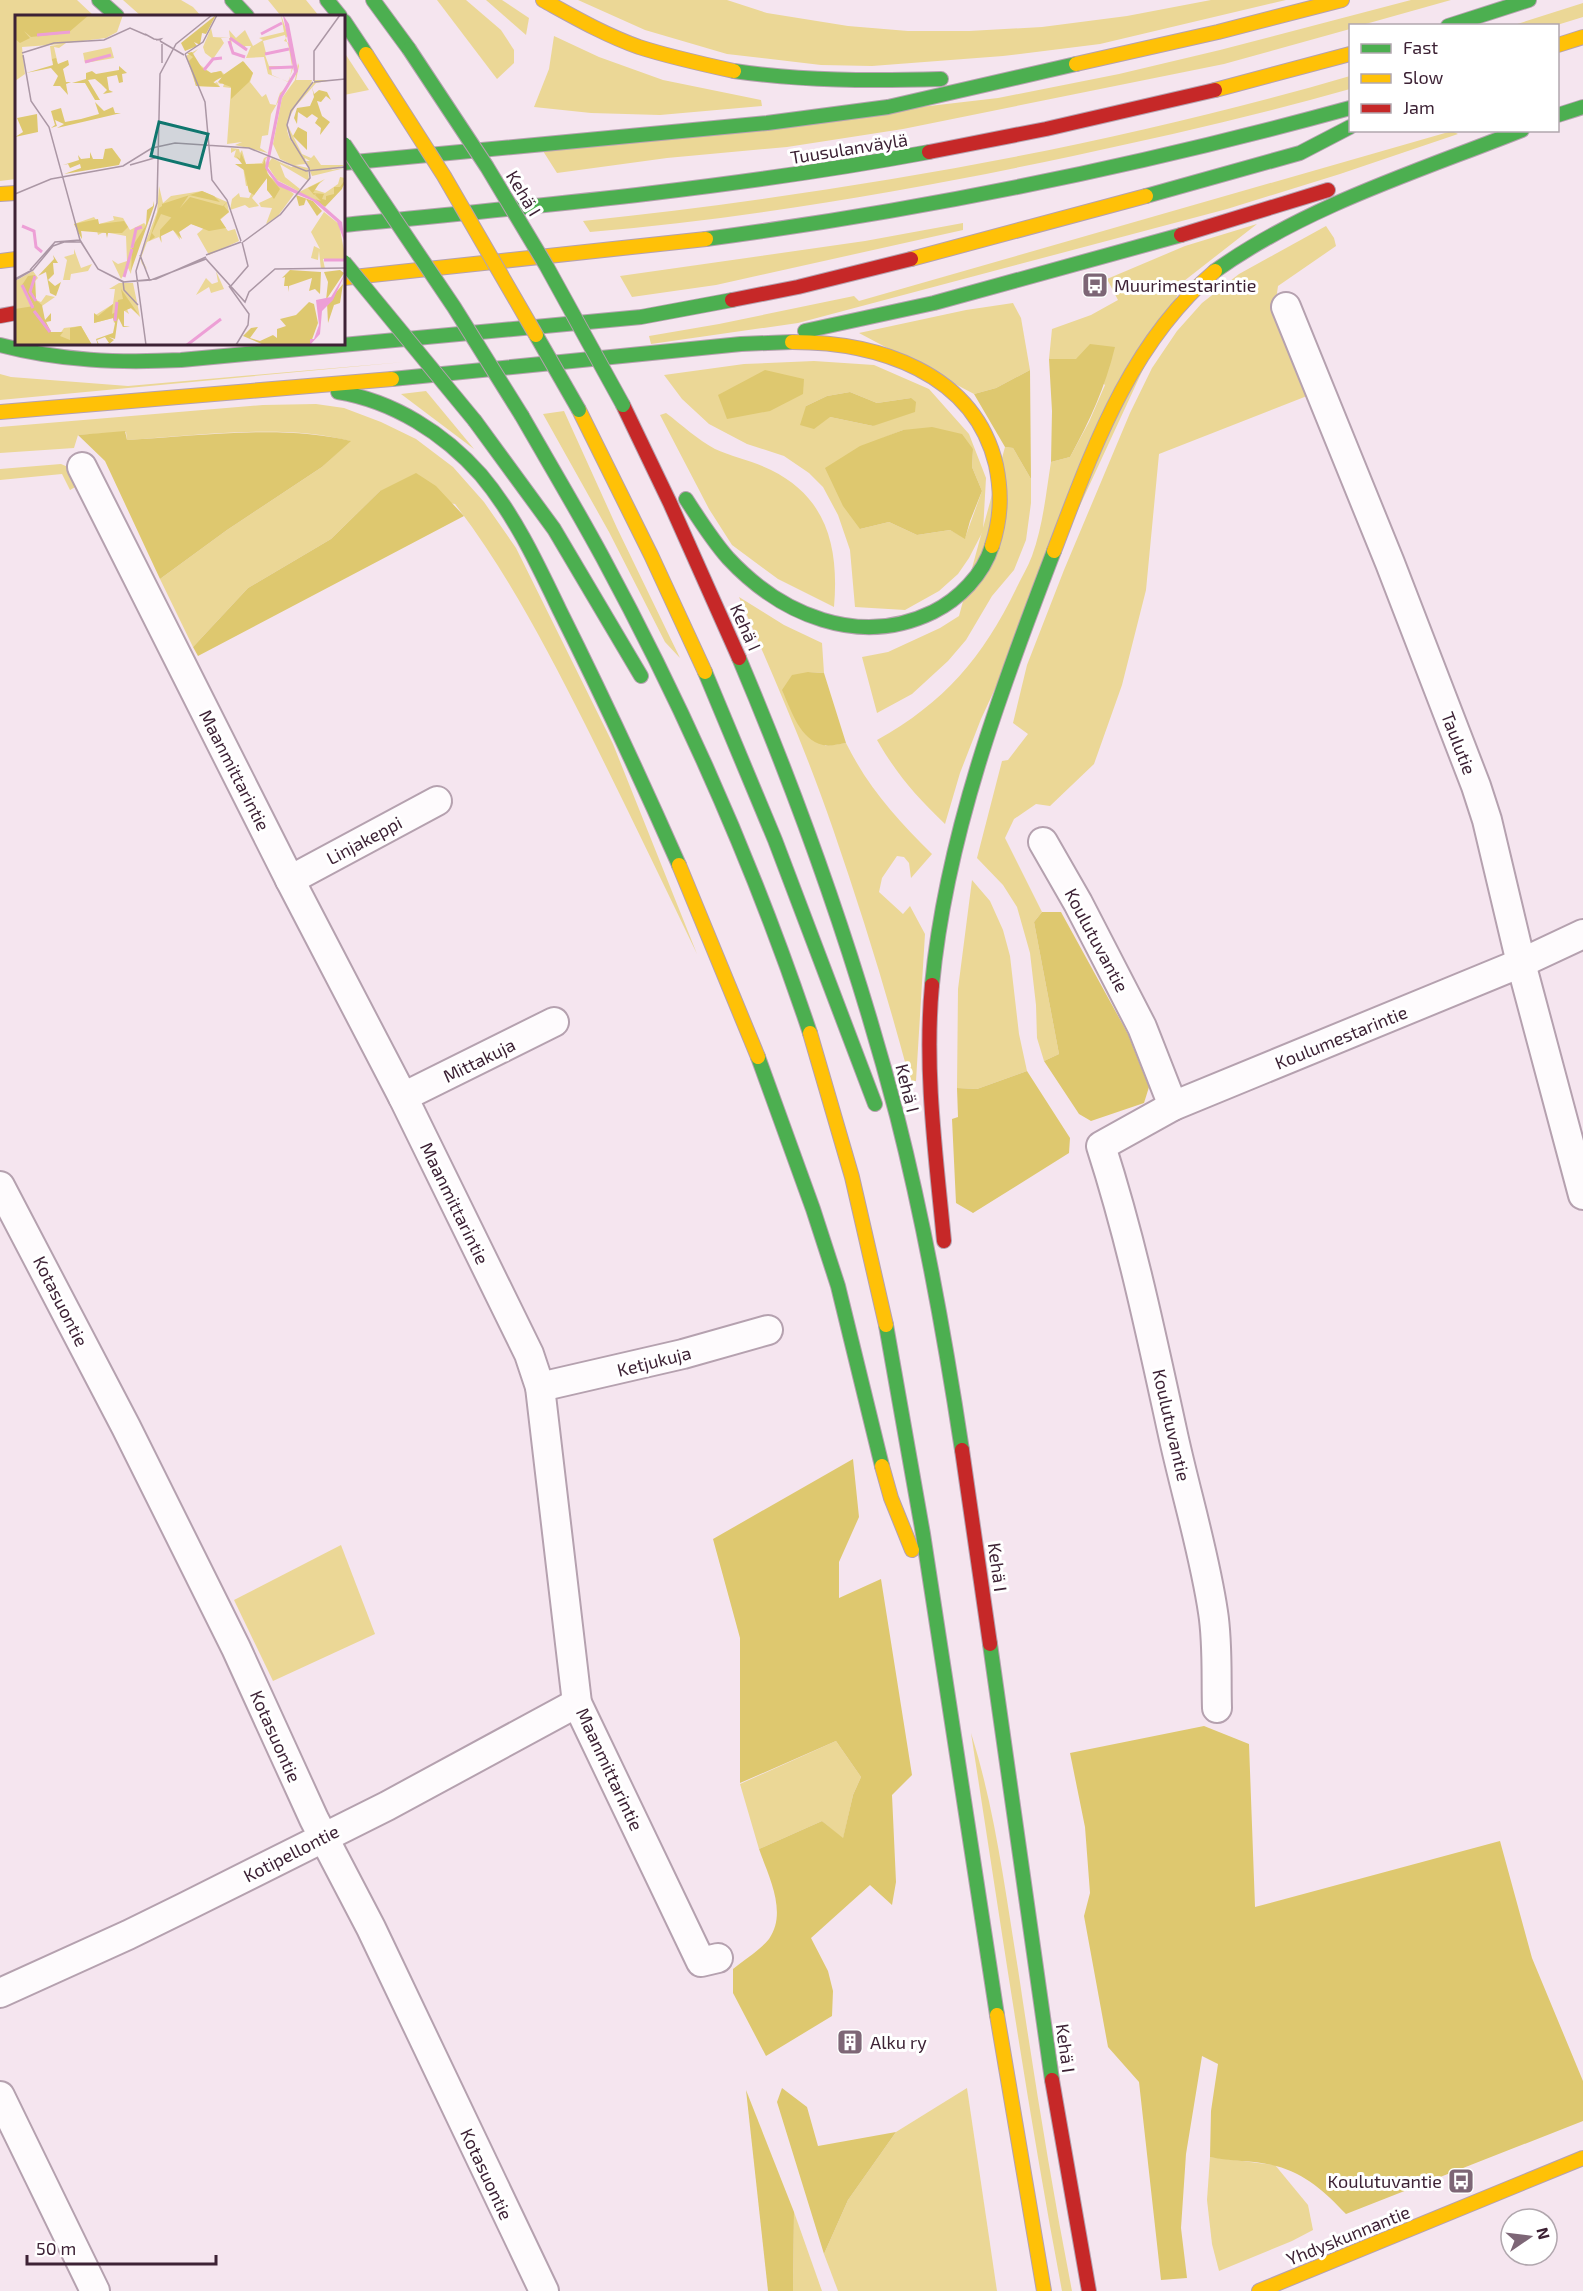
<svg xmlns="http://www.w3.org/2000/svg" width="1583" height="2291" viewBox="0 0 1583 2291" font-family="'Exo 2',sans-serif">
	<rect width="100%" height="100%" fill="#f5e5ef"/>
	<g fill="#ebd796" fill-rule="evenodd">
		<polygon points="0,0 77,0 94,16 16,16 16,179 0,181"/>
		<polygon points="123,0 181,0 193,7 201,16 141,16"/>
		<polygon points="268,0 306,0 319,16 281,16"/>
		<polygon points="437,0 466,0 501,30 514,50 514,63 497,79"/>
		<polygon points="486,0 502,0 529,18 526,35"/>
		<polygon points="578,0 727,0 767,13 848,26 908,31 969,31 1042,27 1127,16 1211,0 1286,0 1100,44 1003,56 872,66 821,65 727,54 645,30"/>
		<polygon points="1411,0 1451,0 1362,25 1350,26 1350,29 1224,64 903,129 787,147 667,158 557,173 543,151 998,98 1119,74 1220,50"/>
		<polygon points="1583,3 1583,17 1557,25 1514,25"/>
		<polygon points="554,36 599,57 663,80 761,100 762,106 660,115 591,113 534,107 549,69"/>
		<polygon points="344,52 369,90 344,95"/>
		<path d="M1350,76V89C1259,115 1166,136 1073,156C913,190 753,218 590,232L583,221C842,193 1100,149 1350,76Z"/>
		<polygon points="1452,131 1458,134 1340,174 1227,209 798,323 651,344 649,336 719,324 854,296 859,301"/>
		<polygon points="963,223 963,230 716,285 632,297 620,276 865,241"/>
		<path d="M1257,224L1184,281L981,719L960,773L945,824C915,795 898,776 877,740C944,703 983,657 1016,589C1021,578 1028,567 1032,556C1043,526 1046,493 1051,462L1070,457L1089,422L1105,385L1076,359H1049L1052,329L1091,315L1118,300L1107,279L1185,246Z"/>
		<polygon points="1326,226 1334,238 1336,246 1278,286 1275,307 1307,396 1159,454 1146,590 1122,685 1094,764 1050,806 1036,804 1014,819 1005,838 1042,912 1034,922 1059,1054 1044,1061 1037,1038 1036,1005 1030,953 1017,907 1003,885 977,858 1002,761 1008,760 1028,734 1013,723 1027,665 1064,570 1130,413 1152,368 1177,331 1202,303 1239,274"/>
		<polygon points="1013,303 1021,318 1030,370 996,388 974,394 859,333 966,310"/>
		<path d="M814,361L874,365L929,389L969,434L986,478L983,531L969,558L958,574L939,591L905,610L855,607L850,550L838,515L823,487L809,473L784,456L747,444L709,424L682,399L664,375L744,364ZM850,392L877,403L911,398L873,426L830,417L806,406L827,396ZM903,430L973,449L972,467L982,491L965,538L950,530L917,535L889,522L860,529L883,438Z"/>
		<polygon points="404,362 0,400 0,374 11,377 128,386"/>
		<polygon points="426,391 474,449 401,394"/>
		<path d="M316,404L344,408L381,422L416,439L453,467L484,502L516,548L613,744L697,954C660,877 623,800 585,724C546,647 507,572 455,504L380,491L331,539L248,588L193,647L160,579L227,530L322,467L350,441C284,423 196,436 127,440L126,432L78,435L74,448L0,453V427L263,405Z"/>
		<polygon points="564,411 617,528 680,658 665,642 609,532 543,414"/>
		<path d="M666,413C682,425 698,440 715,449C733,457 753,461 771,470C828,498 839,549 834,607L778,579L732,545L709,509L660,415Z"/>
		<polygon points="1005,447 1013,448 1031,479 1031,503 1026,540 1014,570 992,596 966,640 948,661 912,694 877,713 862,657 888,652 940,628 959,616"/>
		<polygon points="61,464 68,467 77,486 70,490 62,474 0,480 0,469"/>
		<path d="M739,597L784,625L822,643L824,673L808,672L825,746L846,743C869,789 896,818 932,854L911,878L909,863L904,857L897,856L882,878L879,892L903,914L910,906L925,934L916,1081H912L908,1073C886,991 861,910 833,829C806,750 772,673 739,597Z"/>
		<polygon points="972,880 990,901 1003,930 1010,956 1019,1034 1027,1071 977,1089 957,1088 958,989"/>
		<polygon points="341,1545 375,1634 273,1681 234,1600"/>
		<path d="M971,1733C995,1809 1005,1890 1018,1969C1034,2076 1051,2184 1072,2291H1062C1027,2106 1000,1919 971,1733Z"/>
		<polygon points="836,1741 861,1777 853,1795 843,1839 822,1821 759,1849 740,1784"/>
		<polygon points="967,2088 997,2291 838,2291 824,2254 848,2200 896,2132"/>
		<polygon points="1210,2157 1275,2165 1308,2205 1313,2230 1292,2241 1219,2271 1212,2244 1207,2200"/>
		<polygon points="794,2212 822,2291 793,2291"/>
	</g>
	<g fill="#dec86f">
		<path d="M1090,344L1115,347C1105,388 1090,420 1070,457L1051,462L1052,411L1049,359H1076Z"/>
		<polygon points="765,370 804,379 803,394 770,411 727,419 718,395"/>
		<polygon points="1030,370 1031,479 1013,448 1005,447 974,394 996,388"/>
		<polygon points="850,392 877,403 911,398 916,402 915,412 873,426 830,417 814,429 800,425 806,406 827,396"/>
		<polygon points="932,427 962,434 973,449 972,467 982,491 970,521 965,539 950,530 917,535 889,522 860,529 843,506 825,468 860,446 903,430"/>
		<path d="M125,431L127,440C197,436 284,424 351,441L322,467L227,530L160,579L105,461L78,435Z"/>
		<polygon points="416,473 436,486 464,516 198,656 193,647 248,588 331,539 380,491"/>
		<path d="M808,672L824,673L846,743C839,744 830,747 823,745C800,740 791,710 782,690L792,675Z"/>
		<polygon points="1042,912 1061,912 1128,1034 1149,1087 1144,1103 1091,1121 1079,1114 1044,1061 1059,1054 1034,922"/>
		<polygon points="1027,1071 1070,1138 1069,1153 973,1213 956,1203 952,1119 958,1117 957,1088 977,1089"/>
		<path d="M853,1459L859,1517L839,1562V1598L881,1579L912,1775L892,1795L896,1882L892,1905L870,1885L811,1938L828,1971L833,1991L832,2016L766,2056L733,1993V1969C744,1960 760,1950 769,1939C788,1912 768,1875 759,1849L822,1821L843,1838L853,1795L861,1777L836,1741L740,1783V1638L713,1539Z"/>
		<path d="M1204,1726L1249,1744L1255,1907L1500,1841L1532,1958L1583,2081V2121L1346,2214C1325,2192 1306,2174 1276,2166C1255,2160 1232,2162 1210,2157L1211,2111L1218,2064L1202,2056L1186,2154L1181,2228L1187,2278L1161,2280L1139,2082L1108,2047L1084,1916L1090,1893L1085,1827L1070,1753Z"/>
		<polygon points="782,2088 807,2107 818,2146 896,2132 848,2200 824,2254 777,2102"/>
		<polygon points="746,2090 794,2212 793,2291 768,2291"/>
	</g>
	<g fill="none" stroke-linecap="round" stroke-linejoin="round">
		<defs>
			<g id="street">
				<polyline points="1286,307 1390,563 1476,786 1487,820 1521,963 1583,1195"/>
				<polyline points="82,467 290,880 403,1097 529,1354 540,1387 577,1703 701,1962 718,1958"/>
				<polyline points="1043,842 1078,903 1142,1027 1173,1106"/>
				<polyline points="290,880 437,801"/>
				<polyline points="403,1097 554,1022"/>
				<polyline points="0,1186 126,1427 236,1648 314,1819 371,1928 544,2291"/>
				<polyline points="540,1387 683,1354 768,1330"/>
				<path d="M1217,1708C1216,1677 1218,1643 1213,1612C1204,1551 1185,1491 1172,1430C1151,1334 1131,1239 1101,1146L1173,1106L1521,963L1583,934"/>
				<polyline points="0,1993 128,1935 185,1907 387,1806 577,1703"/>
				<polyline points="0,2096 95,2291"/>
			</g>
			<g id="fast">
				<polyline points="99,0 117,16"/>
				<polyline points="232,0 247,16"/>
				<polyline points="327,0 340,16"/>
				<polyline points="373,0 409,49"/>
				<polyline points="344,21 366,54"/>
				<polyline points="1448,26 1529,0"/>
				<path d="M734,71C803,81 871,81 941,79"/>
				<polyline points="1558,115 1583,107"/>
				<polyline points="344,163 767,123 888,107 1076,64"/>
				<polyline points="1146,196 1300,153 1350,127"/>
				<path d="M344,225C540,206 735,188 929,152"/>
				<path d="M706,239C924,210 1138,166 1350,108"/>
				<path d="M1215,271C1306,206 1419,171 1522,130"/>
				<polyline points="805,331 934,303 1181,235"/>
				<path d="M0,345C60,361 119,363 181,360L641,317L732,300"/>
				<polyline points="392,379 741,344 792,342"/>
				<path d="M338,392C393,401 444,433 481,475C514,514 537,563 559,609C601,693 641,779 679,865"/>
				<path d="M522,416C549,463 577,510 603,558C684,708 756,871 810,1033"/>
				<polyline points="475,421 554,529 641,676"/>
				<path d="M686,499C699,519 712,540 728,558C781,615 859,648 933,612C959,599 983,575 992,546"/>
				<path d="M739,658C802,807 856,959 897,1116C925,1226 945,1338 962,1450"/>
				<polyline points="705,672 775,840 875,1104"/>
				<path d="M932,985C946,837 1001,689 1054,551"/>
				<polyline points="758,1057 813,1209 838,1286 882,1466"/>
				<polyline points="886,1325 923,1534 997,2015"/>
				<polyline points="990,1644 1052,2080"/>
			</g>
			<g id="slow">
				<path d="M543,0C574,17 605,35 639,47C670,57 702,64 734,71"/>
				<polyline points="1558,45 1583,37"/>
				<polyline points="1076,64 1218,32 1342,0"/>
				<polyline points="1215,90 1350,54"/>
				<polyline points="0,194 16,193"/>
				<polyline points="911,259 1146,196"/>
				<polyline points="0,261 16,259"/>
				<polyline points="344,278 706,239"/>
				<path d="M792,342C877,342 974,372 996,465C1002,494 1001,518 992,546"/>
				<polyline points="579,410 651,555 705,672"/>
				<polyline points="0,412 392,379"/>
				<path d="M1054,551C1093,449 1129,344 1215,271"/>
				<polyline points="679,865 758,1057"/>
				<polyline points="810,1033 852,1177 886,1325"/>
				<polyline points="882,1466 891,1498 912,1550"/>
				<polyline points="997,2015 1044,2291"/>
				<polyline points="1259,2291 1583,2158"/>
			</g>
			<g id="jam">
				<polyline points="929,152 1046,129 1215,90"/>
				<polyline points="1181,235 1328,190"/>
				<polyline points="732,300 798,287 911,259"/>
				<polyline points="0,316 16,313"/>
				<polyline points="623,405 670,503 739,658"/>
				<path d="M932,985C924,1070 936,1157 944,1241"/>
				<polyline points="962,1450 990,1644"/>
				<polyline points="1052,2080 1089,2291"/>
			</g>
		</defs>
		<use href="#street" stroke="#b5a1af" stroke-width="32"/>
		<use href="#fast" stroke="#b5a1af" stroke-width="16"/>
		<use href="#slow" stroke="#b5a1af" stroke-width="16"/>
		<use href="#jam" stroke="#b5a1af" stroke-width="16"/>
		<use href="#street" stroke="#fefbfd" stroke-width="28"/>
		<use href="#fast" stroke="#4caf50" stroke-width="14"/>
		<use href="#slow" stroke="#ffc107" stroke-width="14"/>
		<use href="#jam" stroke="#c62828" stroke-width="14"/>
		<defs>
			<g id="fast-bridge">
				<polyline points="409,49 487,167 547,267 623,405"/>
				<polyline points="344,144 454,307 522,416"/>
				<polyline points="344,262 475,421"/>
				<polyline points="536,335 579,410"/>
			</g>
			<polyline id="slow-bridge" points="366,54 444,176 536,335"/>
		</defs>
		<use href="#fast-bridge" stroke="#b5a1af" stroke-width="16" stroke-linecap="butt"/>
		<use href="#slow-bridge" stroke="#b5a1af" stroke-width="16" stroke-linecap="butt"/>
		<use href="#fast-bridge" stroke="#4caf50" stroke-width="14"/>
		<use href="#slow-bridge" stroke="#ffc107" stroke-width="14"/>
	</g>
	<defs>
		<symbol id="bus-square" viewBox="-11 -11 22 22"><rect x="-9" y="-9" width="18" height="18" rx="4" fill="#7d6676" stroke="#fff"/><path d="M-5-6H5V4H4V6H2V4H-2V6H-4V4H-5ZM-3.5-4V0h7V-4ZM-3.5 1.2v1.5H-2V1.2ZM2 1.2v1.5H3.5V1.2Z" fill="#fff"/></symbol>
		<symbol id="building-square" viewBox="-11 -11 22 22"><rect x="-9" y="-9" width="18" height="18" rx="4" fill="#7d6676" stroke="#fff"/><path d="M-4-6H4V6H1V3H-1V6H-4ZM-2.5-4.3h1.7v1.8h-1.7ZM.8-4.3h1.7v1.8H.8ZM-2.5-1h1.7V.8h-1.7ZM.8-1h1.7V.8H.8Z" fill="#fff"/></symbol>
	</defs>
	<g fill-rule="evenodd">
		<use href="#bus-square" x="1080" y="270" width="30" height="30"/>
		<use href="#building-square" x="835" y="2027" width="30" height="30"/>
		<use href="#bus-square" x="1446" y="2166" width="30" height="30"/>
	</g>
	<g text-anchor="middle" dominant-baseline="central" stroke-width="6" stroke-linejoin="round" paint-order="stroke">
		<g font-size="18" fill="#3d2235" stroke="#fff">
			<text transform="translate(849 148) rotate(-9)">Tuusulanväylä</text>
			<text transform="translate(524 193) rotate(59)">Kehä I</text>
			<text transform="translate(746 627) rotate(66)">Kehä I</text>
			<text transform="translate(1459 743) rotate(69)">Taulutie</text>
			<text transform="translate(235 770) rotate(63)">Maanmittarintie</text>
			<text transform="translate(364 840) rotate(-28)">Linjakeppi</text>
			<text transform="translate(1097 940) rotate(62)">Koulutuvantie</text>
			<text transform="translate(1341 1037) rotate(-22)">Koulumestarintie</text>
			<text transform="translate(479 1060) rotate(-26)">Mittakuja</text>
			<text transform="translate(908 1088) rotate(76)">Kehä I</text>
			<text transform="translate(455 1203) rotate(64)">Maanmittarintie</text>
			<text transform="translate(61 1301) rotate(63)">Kotasuontie</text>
			<text transform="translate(654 1361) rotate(-14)">Ketjukuja</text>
			<text transform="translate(1172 1425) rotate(77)">Koulutuvantie</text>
			<text transform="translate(998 1567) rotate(82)">Kehä I</text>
			<text transform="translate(276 1736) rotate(66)">Kotasuontie</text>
			<text transform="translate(610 1769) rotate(65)">Maanmittarintie</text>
			<text transform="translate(291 1853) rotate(-27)">Kotipellontie</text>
			<text transform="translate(1066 2048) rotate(82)">Kehä I</text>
			<text transform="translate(487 2174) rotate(65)">Kotasuontie</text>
			<text transform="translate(1348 2235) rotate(-22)">Yhdyskunnantie</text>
		</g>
		<g font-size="18" fill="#3d2235" stroke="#fff" text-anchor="start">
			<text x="1114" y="285">Muurimestarintie</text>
			<text x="870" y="2042">Alku ry</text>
			<text x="1442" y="2181" text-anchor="end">Koulutuvantie</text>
		</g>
	</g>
	<g transform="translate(15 15)">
		<rect width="330" height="330" fill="#f5e5ef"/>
		<path d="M0,0H108L102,17L91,23L51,28L44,33L39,32L42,45L37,46L35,31L48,29L7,32L10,59L0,66ZM266,0L273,20L269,26L275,28L279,42L274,67L253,59L249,42L231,43L236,31H230L232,36L216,23L218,38L230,41L229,43L217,38L214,23H206L209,28L198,44L190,38L188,32L196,13L198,22L215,23L214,15L221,23L230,15L238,31L248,25L244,23L269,17ZM270,20L274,33L251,38L248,26ZM274,34L277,51H254L250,40ZM256,53L278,52V53L273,67L257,60ZM96,32L99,43L70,48L68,38ZM183,34L178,39L181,47L196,58L206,56L212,62L229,47L238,58L235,67L247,82L251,79L255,89L261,90L265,78L272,72L256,99L253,120L247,121L245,133L253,138L220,130L227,127L212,129L216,73L208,72L210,66L206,69L203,68L208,63L203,62L198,69L202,67L205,72L181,71L171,41ZM283,48L284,51L281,65H297L295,73L300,65H319L301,68L280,92L272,107V115L274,122L278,129L274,119L273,111L287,139L296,143L299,140L306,150H330L315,155L330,153L297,161L291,146H295L290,143L291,149L280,150L293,153L294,166L265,149L270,162L285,174L283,176L262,165L252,150L257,143L275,152L259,142L276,152L280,151L265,144L258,129L267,83L280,65ZM216,133L224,134L225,138L227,135L231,149L247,148L249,143L253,141L249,147L254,161L279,179L263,201L251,209L257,193L246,192L244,188L259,181L252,175V163L237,183L244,191L234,193L230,190L215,195L217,184L224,178L225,182L234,183L241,169L238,165V170L231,171L227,146L219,142L221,135L216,138ZM325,162L330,163V169L309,191L284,177L310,164L298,174L310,178L323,169ZM144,171L148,188L156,181L187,176L212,187L214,197L205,205L213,216L220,214L224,226L194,240L182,219L189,213L176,209L164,217L165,225L158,215L146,221L147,228L144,222L132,227L126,243L132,254L127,249L125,242L142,197ZM309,197L324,209L330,241L329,245L308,244L310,254H306L304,236L303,245L296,243L299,231L305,234L296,217ZM98,201L108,203L115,215L129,208L131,210L118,232L116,259L113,253L106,264L97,245L103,249L112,246L111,221L89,217L83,220L82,216L72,215L66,216L67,224L59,209L79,202L84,209L99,205ZM59,234L66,253L77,249L73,256L56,259L55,265H48L52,245L49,242L59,239ZM18,256L23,263L19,267L21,285L26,287L31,280L40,282L24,293L36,317L44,320L49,313L66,311L77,330H0V266ZM201,256L209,274L196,278L194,272L181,280L191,263L197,269L203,267ZM104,268H118L125,302L116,293L112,294L114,299L108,295L107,304L109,311H115L108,312L106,302L99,308L98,303L79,308V301L98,289L100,274H94Z" fill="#ebd796" fill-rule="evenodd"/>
		<path d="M0,0H74L53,18L16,22L9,16L15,23L5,28L0,24ZM201,0L191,19L187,18L185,30L179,27L182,31L170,36L166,28ZM177,37L187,53L196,58L206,56L208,60L228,46L238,58L234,67L216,84V72L203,67L207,62L198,67L205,72L181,71L174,46L178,42L172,38ZM41,43L43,49L53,45L54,50L48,54L51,67H56L51,69L53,80L45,71H38L43,61L36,53L11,58L38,50L37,44ZM104,51L112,58L107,59L108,67L104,68L102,60L92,62L94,75L98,77L88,79L92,75L86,69L80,64L73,65L85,85H80L70,68H57L71,64V58L77,56L81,59L104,55ZM297,72L299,79L304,75L312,77L316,85L311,81L306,87L302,86L307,101L315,107L305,120L306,113L300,108L303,103L297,99L292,103L283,97L282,109L279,103L282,93L295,91L299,82ZM80,87L89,96L98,92L100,98H106L42,113L49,109L40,105L42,111L36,113L40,110L36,96L46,93L50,107L66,104L84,99ZM22,99L23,117L0,122L8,117L2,103ZM283,112L292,117V135L278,121ZM97,133L106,145L104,150L49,159L66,153L65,149L55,153L53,149L48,150L64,145L63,140L66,144L75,143V137L78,144H88L90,134ZM226,138L231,149H248L250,144L252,158L265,174L259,184L252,175V163L239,180L234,177L229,155L220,149H227L221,141L225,144ZM330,165L327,174L310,192L300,184L306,186L300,180L302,178L299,180L293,173L305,167L298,178L309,179L307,184L311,185V181L319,179V172H325ZM187,176L199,181L205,187L174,180L158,203L146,199L137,218L140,222L134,226L144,193L147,191V189ZM281,180L298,186L307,196L302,201L291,184L289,190L284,191ZM175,182L208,191L212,187L209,191L214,197L205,204L211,213L194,216L176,209L164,217L167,224L158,215L146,221L145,227V215ZM138,186L139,191L116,256L117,232L131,210L132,195L138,191ZM83,204L84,209L109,206L113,212L107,218H93L92,223L91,218L66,216L67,224L59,209ZM38,240L43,248H38L39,259L33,265L40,271L46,267L41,281L35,278L31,257L23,261L39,244ZM275,255L306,257L305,279L300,274L294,276L297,263L274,271L273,277V271H269L270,262L267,263ZM325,255L329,258L311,285L313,267L309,257ZM20,260L21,285L27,290L30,305L36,298V306L31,307L36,317H48L45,321L55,325V313L66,311L77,330H0V294L19,291L7,270L13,261ZM328,269L325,288L319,290L313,308L312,288ZM106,274L124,300L116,293L109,296V311H115L108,312L103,302L100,324L94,322L99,325L93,330H89L94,328L90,322L82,325L84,330H83L81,324L98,318L100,308L98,303L79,308V298L83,301L98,289L97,299L101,297L103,285L108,284ZM294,287L299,289L303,308L295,330H249L228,321L236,313L243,312L235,323L245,326L258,320L262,323V314L271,311L265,304L281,300Z" fill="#dec86f"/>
		<path d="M268,0L274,9L283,56L267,83L253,153L263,166L303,186L327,207L330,228L322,207L298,186L263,171L250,153L264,82L279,57ZM330,259L318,285L307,296L305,319L295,330V324H299L304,310L301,285L316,282Z" fill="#ed9fd6"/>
		<path fill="none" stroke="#ed9fd6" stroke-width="3" d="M246,19L267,8M22,20L55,17M215,23L232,35M214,26L218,38L230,42M250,39L274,34M70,47L96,40M254,53L278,52M189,55L198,44L207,43M7,211L19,216L21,232L27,237M117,233L121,214L127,212M309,245H329M20,261L15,277L21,286M109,262L117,234M7,270L18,293M19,296L35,317M100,306L102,287M172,330L206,304"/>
		<path fill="none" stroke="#ab97a5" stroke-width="1.5" d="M130,19L139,24L145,25L146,24L141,25M145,26L169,40M7,38L39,28L89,25L115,13L131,20M170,39L190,87L197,165L212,185L226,226M170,39L188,27L202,0M8,40L16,86L34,112L65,225M147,48V29M299,66V36L325,0M299,67L330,64M115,150L143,142M0,179L36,164L108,151L137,133L160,128L234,133L291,156L330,152M265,200L295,163L294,153L276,124L272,110L276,96L298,67M65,225L83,254L108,267L141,264L191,242M228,227L266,199M125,240L135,266M191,240L226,227M15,255L40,227L65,225M0,264L17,255M0,265L18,255L38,231L49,227H66L83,254L109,267L136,265L191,244L230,287L234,277L260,254L330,253M108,266L109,275L123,290M214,271L234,299L233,310L221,330M215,272L233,251L227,227M131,330L121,256L142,188L145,59L161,29L197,0"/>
		<path fill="#0f766e" fill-opacity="0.15" stroke="#0f766e" stroke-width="3" d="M144,107L193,119L184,153L136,141Z"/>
		<rect width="330" height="330" fill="none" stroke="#3d2235" stroke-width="3"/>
	</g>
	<rect x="1349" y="24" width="210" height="108" fill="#ffffff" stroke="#b1a7ae" stroke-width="1.5"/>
	<rect x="1361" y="44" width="30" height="9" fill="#4caf50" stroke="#b1a7ae" stroke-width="1.5"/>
	<text x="1403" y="54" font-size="18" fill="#3d2235">Fast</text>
	<rect x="1361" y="74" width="30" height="9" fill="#ffc107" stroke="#b1a7ae" stroke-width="1.5"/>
	<text x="1403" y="84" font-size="18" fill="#3d2235">Slow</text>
	<rect x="1361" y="104" width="30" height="9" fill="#c62828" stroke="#b1a7ae" stroke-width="1.5"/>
	<text x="1403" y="114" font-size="18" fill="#3d2235">Jam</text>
	<g transform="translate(1529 2237) rotate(76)"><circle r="28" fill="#ffffff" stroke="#b1a7ae" stroke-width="1.5"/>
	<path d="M0-4.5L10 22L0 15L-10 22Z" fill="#7d6676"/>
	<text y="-9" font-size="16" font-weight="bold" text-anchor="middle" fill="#3d2235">N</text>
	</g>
	<path d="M27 2255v9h189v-9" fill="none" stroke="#3d2235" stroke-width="3"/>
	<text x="36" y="2255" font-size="18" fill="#3d2235" stroke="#ffffff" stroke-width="4.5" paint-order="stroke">50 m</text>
</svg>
